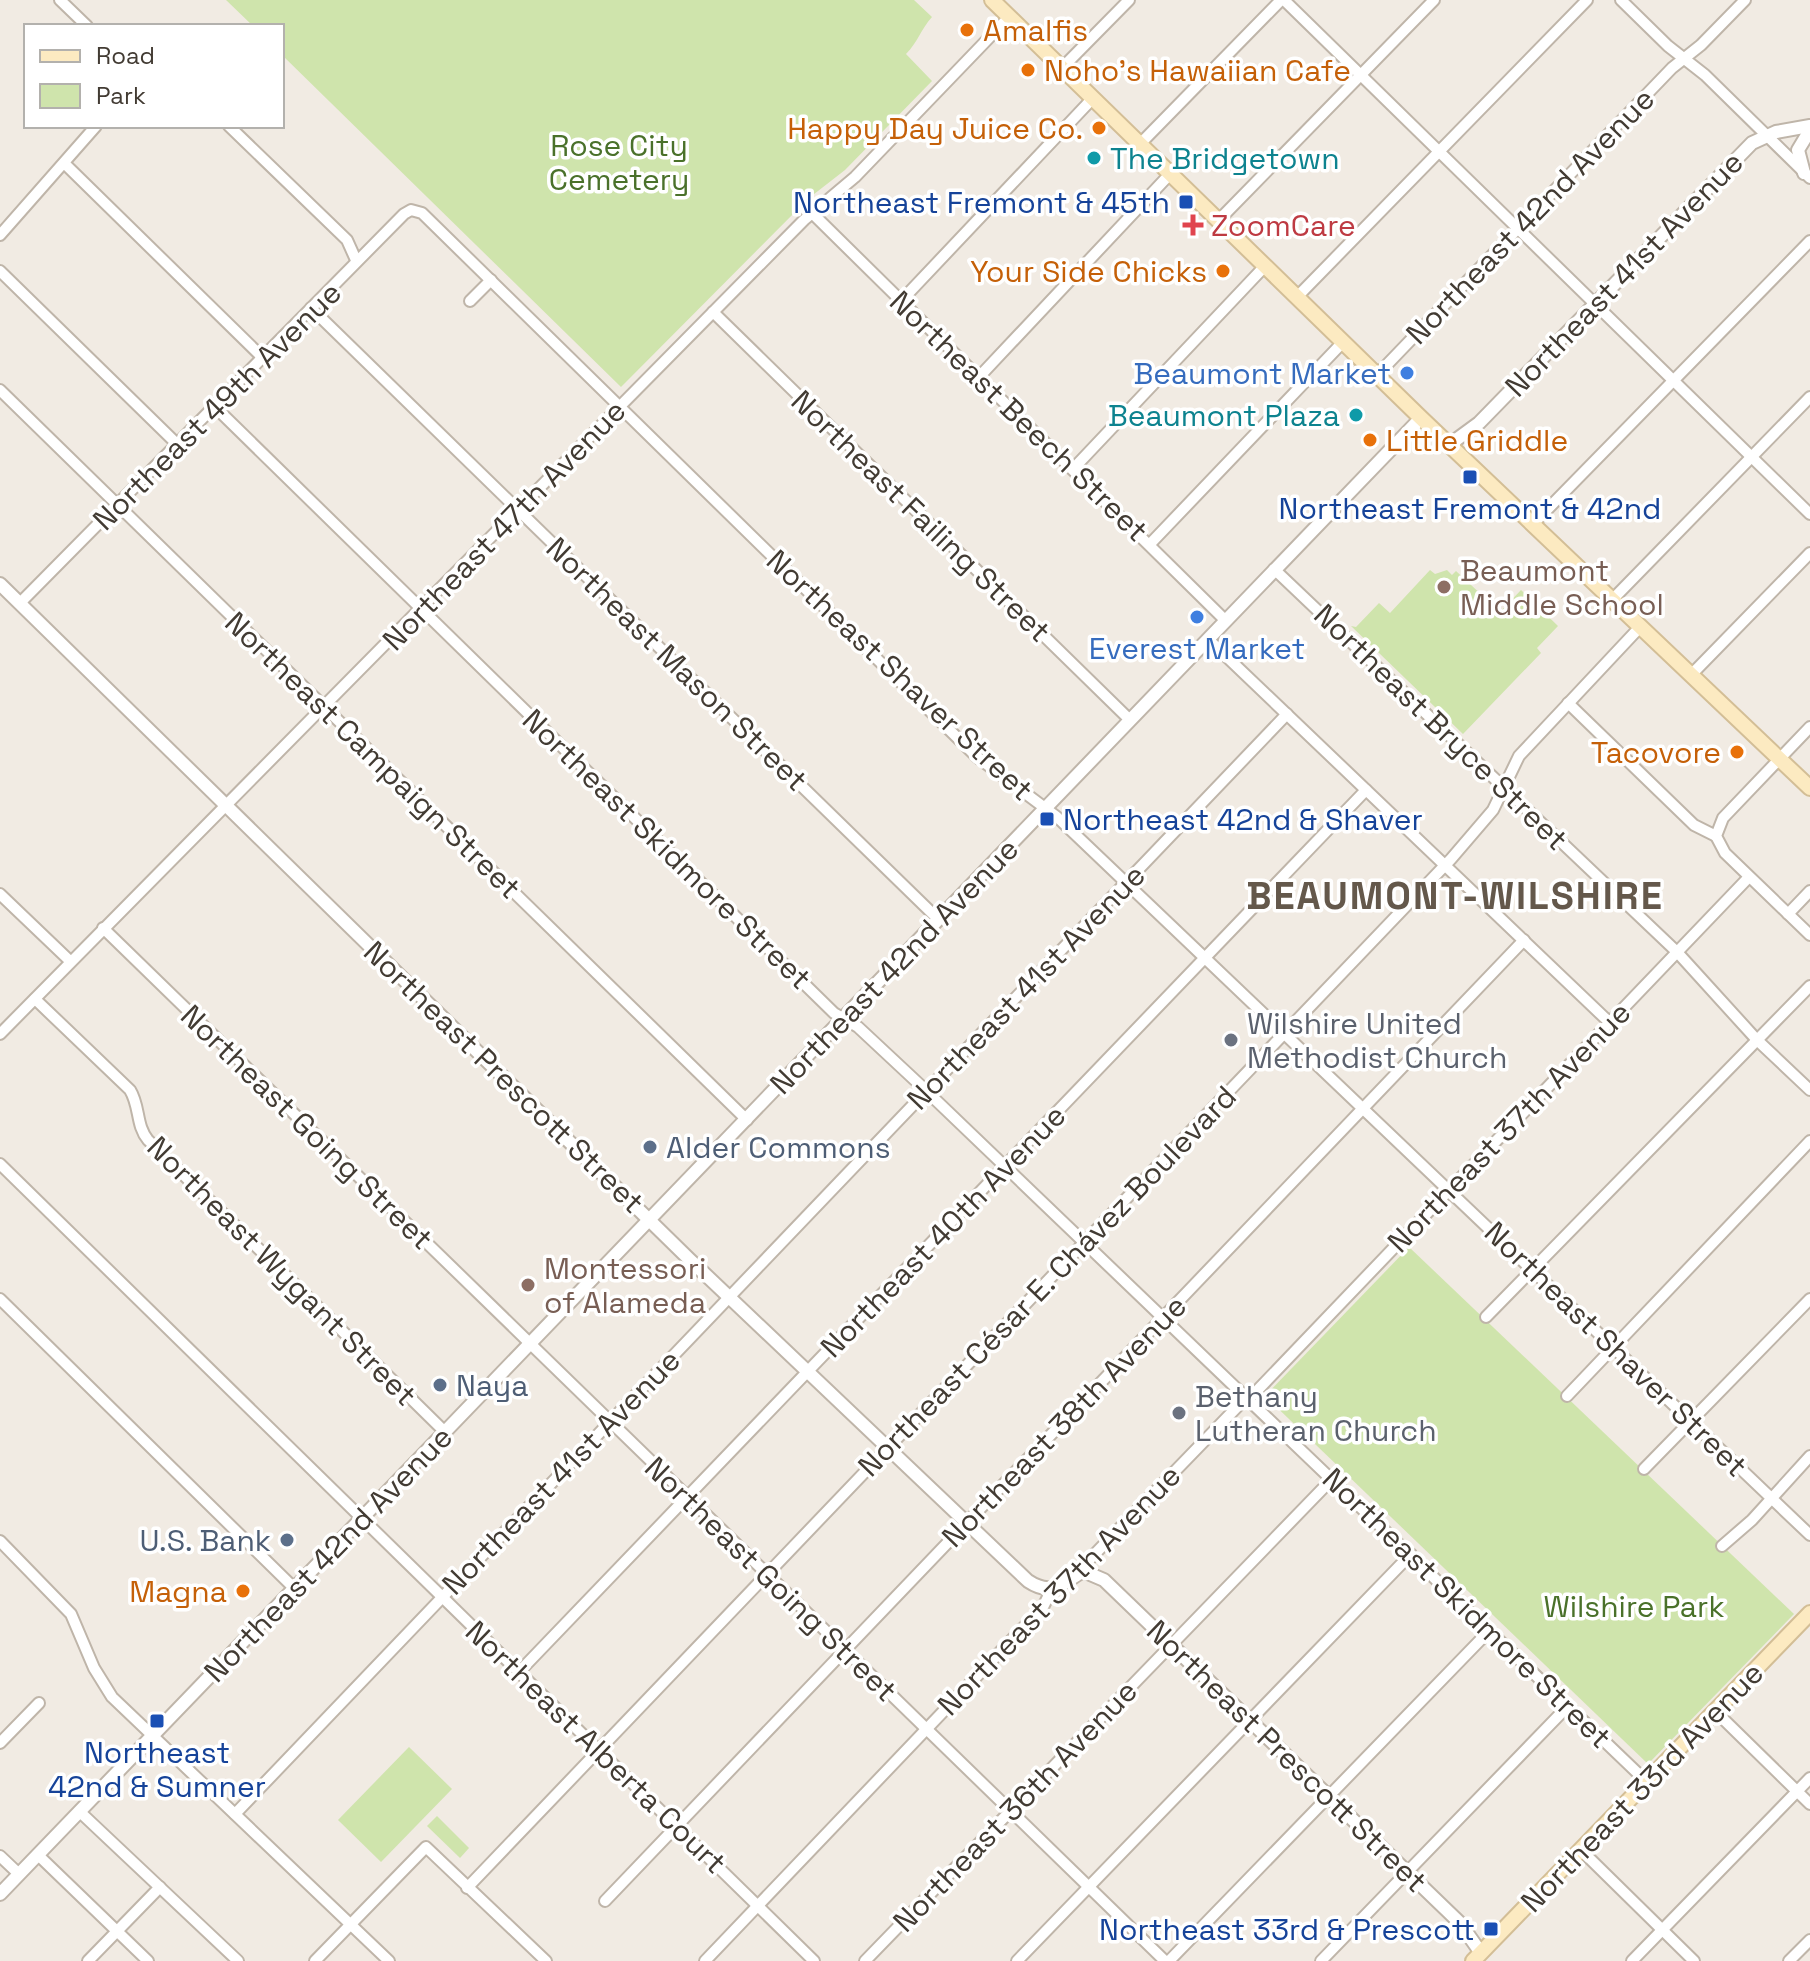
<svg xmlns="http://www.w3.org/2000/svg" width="1810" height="1961" viewBox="0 0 1810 1961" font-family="'Space Grotesk',sans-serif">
	<rect width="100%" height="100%" fill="#f1ebe3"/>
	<g fill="#cfe4ac">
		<path d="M226,0H914L932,17C921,29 918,42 906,54L932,81L845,170L809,198L621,387L282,55V26H253Z"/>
		<polygon points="1430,570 1435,574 1447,570 1452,575 1456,571 1500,612 1521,590 1558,626 1537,648 1541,653 1463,734 1351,626 1356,627 1379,603 1390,613"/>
		<polygon points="1409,1247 1794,1614 1648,1764 1265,1396"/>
		<polygon points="409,1747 452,1789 381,1862 338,1820"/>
		<polygon points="437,1816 469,1848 460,1858 427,1826"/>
	</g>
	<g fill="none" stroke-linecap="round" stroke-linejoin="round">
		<defs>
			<g id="minor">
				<polyline points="60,0 87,26"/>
				<polyline points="1284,0 1810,514"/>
				<polyline points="1621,0 1668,46 1705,75 1810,178"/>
				<polyline points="1062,68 1129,0"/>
				<polyline points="229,126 347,240 356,260"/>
				<polyline points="1140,144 1281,0"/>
				<polyline points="65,164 262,357"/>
				<polyline points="812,213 1225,620"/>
				<polyline points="1218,221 1434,0"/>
				<polyline points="0,235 96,126"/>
				<polyline points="0,271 177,444"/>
				<polyline points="1297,297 1587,0"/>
				<polyline points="470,301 491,280"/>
				<polyline points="901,301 1093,98"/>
				<polyline points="311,308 939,920"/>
				<polyline points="713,312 1130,720"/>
				<polyline points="1377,375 1672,68 1701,45 1745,0"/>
				<polyline points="979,377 1170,174"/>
				<polyline points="0,390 747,1120"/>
				<polyline points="214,406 834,1013 858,1027 918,1083 1647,1782"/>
				<polyline points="1073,469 1265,266"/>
				<polyline points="1533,524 1810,241"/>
				<polyline points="1150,544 1343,342"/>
				<polyline points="1274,569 1677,952 1757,1040 1810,1090"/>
				<polyline points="1612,600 1810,397"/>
				<path d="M20,603C148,473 279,342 404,214L411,210L422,213L977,757L1057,817L1810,1535"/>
				<polyline points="1208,639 1609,1022"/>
				<polyline points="1691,675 1810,553"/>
				<polyline points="1568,703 1694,825 1716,836"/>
				<polyline points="1810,727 1723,818 1716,836 1725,853 1810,935"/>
				<polyline points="0,894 70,961"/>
				<polyline points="1788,914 1810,891"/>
				<polyline points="103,928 1165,1961"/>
				<path d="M35,999L130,1090C140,1106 136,1126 148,1140L446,1433"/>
				<polyline points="0,1034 804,220 855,177 1009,17"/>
				<polyline points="0,1164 814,1961"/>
				<polyline points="0,1299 295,1589"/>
				<polyline points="1486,1317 1810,986"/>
				<polyline points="1567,1396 1810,1141"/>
				<polyline points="1644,1469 1810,1299"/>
				<polyline points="0,1541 71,1614 94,1668 112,1697 389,1961"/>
				<polyline points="1722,1546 1752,1520 1810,1456"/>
				<polyline points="1083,1571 1089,1560 1240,1404 1250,1398 1749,877"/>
				<polyline points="519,1672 1366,790"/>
				<polyline points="1715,1711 1810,1804"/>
				<polyline points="0,1743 39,1703"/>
				<polyline points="80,1812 238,1961"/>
				<polyline points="235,1814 1287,714"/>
				<polyline points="1581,1850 1694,1961"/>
				<polyline points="38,1855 148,1961"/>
				<polyline points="0,1856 19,1874"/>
				<polyline points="467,1888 1451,859 1493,810 1519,756 1640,627"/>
				<polyline points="605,1901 1524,940"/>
				<polyline points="88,1961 160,1887"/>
				<polyline points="315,1961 426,1847 546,1961"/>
				<polyline points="705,1961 1043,1607 1052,1589"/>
				<polyline points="865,1961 1333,1478"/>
				<polyline points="1017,1961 1411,1554"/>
				<polyline points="1169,1961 1490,1630"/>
				<polyline points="1321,1961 1568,1706"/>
				<polyline points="1632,1961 1810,1778"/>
				<polyline points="1789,1961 1810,1940"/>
			</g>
			<g id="tertiary">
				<polyline points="1804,173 1798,150 1810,130"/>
				<polyline points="1449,445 1479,423 1752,143 1776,132 1810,126"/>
				<path d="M0,584L689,1259L1028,1581C1052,1597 1063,1583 1083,1571L1104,1580L1460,1923L1481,1953"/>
				<polyline points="0,1894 1421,418"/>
			</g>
			<g id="secondary">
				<polyline points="992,0 1421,418 1810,788"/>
				<polyline points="1473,1961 1810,1613"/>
			</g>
		</defs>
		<use href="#minor" stroke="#bfb5a9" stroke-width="14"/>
		<use href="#tertiary" stroke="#bfb5a9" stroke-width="16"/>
		<use href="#secondary" stroke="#d3be96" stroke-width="18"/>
		<use href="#minor" stroke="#fff" stroke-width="10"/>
		<use href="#tertiary" stroke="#fff" stroke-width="12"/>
		<use href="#secondary" stroke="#fceac1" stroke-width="14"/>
	</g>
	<g fill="#e8710a" stroke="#fff" stroke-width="3">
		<circle cx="967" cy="30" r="8"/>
		<circle cx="1028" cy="70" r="8"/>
		<circle cx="1099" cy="128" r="8"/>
		<circle cx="1223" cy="271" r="8"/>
		<circle cx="1370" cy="440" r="8"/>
		<circle cx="1737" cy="752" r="8"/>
		<circle cx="243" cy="1591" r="8"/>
	</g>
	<g fill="#0f9aa8" stroke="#fff" stroke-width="3">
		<circle cx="1094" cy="158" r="8"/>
		<circle cx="1356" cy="415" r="8"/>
	</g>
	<g fill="#1a4fb4" stroke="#fff" stroke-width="3">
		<rect x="1178" y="194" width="16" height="16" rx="4"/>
		<rect x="1462" y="469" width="16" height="16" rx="4"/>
		<rect x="1039" y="811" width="16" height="16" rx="4"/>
		<rect x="149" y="1713" width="16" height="16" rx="4"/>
		<rect x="1483" y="1921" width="16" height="16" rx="4"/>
	</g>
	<path fill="#e0444e" stroke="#fff" stroke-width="3" d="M1189 213h8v8h8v8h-8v8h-8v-8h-8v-8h8z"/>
	<g fill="#3f7fe0" stroke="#fff" stroke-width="3">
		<circle cx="1407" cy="373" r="8"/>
		<circle cx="1197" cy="617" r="8"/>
	</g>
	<g fill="#8d6e63" stroke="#fff" stroke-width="3">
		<circle cx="1444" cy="587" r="8"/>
		<circle cx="528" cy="1285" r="8"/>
	</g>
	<g fill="#6b7280" stroke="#fff" stroke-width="3">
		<circle cx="1231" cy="1040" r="8"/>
		<circle cx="1179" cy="1413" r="8"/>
	</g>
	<g fill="#5c6f8a" stroke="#fff" stroke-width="3">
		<circle cx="650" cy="1147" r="8"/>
		<circle cx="440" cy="1385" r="8"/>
		<circle cx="287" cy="1540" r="8"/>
	</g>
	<g text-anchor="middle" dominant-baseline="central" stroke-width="7" stroke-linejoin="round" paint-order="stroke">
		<g font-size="30" fill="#c56008" stroke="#fff" text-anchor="end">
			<text x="983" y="30" text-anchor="start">Amalfis</text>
			<text x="1044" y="70" text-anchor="start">Noho's Hawaiian Cafe</text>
			<text x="1083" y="128">Happy Day Juice Co.</text>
			<text x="1207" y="271">Your Side Chicks</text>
			<text x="1386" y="440" text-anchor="start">Little Griddle</text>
			<text x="1721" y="752">Tacovore</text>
			<text x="227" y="1591">Magna</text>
		</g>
		<g font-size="30" fill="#4a712a" stroke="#fff">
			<text x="619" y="145">Rose City<tspan x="619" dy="34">Cemetery</tspan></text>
			<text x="1634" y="1606">Wilshire Park</text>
		</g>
		<g font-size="30" fill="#0d838f" stroke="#fff" text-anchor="start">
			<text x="1110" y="158">The Bridgetown</text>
			<text x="1340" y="415" text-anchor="end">Beaumont Plaza</text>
		</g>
		<g font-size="30" fill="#164399" stroke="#fff" text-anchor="end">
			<text x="1170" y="202">Northeast Fremont &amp; 45th</text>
			<text x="1470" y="508" text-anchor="middle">Northeast Fremont &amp; 42nd</text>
			<text x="1063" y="819" text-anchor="start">Northeast 42nd &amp; Shaver</text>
			<text x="157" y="1752" text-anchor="middle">Northeast<tspan x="157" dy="34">42nd &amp; Sumner</tspan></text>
			<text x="1475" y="1929">Northeast 33rd &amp; Prescott</text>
		</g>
		<g font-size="30" fill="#423b33" stroke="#fff">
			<text transform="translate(1530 216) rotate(-46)">Northeast 42nd Avenue</text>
			<text transform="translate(1624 274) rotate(-46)">Northeast 41st Avenue</text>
			<text transform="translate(217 406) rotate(-45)">Northeast 49th Avenue</text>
			<text transform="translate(1019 416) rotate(44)">Northeast Beech Street</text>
			<text transform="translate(921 516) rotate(44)">Northeast Failing Street</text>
			<text transform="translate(504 525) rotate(-46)">Northeast 47th Avenue</text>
			<text transform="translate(677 664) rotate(44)">Northeast Mason Street</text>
			<text transform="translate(900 675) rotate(43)">Northeast Shaver Street</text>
			<text transform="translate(1441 727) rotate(44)">Northeast Bryce Street</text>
			<text transform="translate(373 755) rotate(44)">Northeast Campaign Street</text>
			<text transform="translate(667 849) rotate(44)">Northeast Skidmore Street</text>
			<text transform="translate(894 966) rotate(-46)">Northeast 42nd Avenue</text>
			<text transform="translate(1026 987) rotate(-46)">Northeast 41st Avenue</text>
			<text transform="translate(504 1077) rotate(44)">Northeast Prescott Street</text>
			<text transform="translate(307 1127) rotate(44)">Northeast Going Street</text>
			<text transform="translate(1509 1127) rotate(-46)">Northeast 37th Avenue</text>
			<text transform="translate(943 1231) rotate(-46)">Northeast 40th Avenue</text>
			<text transform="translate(282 1271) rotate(45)">Northeast Wygant Street</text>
			<text transform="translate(1047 1281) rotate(-46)">Northeast César E. Chávez Boulevard</text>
			<text transform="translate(1616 1349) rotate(44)">Northeast Shaver Street</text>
			<text transform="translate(1064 1421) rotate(-46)">Northeast 38th Avenue</text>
			<text transform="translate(561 1472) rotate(-46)">Northeast 41st Avenue</text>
			<text transform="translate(328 1554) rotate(-46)">Northeast 42nd Avenue</text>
			<text transform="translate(771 1579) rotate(44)">Northeast Going Street</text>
			<text transform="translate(1059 1590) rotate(-46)">Northeast 37th Avenue</text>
			<text transform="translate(1467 1608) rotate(44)">Northeast Skidmore Street</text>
			<text transform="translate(596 1747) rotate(44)">Northeast Alberta Court</text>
			<text transform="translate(1287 1756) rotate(44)">Northeast Prescott Street</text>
			<text transform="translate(1642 1787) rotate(-46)">Northeast 33rd Avenue</text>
			<text transform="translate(1015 1806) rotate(-46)">Northeast 36th Avenue</text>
		</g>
		<g font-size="30" fill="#be3a42" stroke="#fff" text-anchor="start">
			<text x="1211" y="225">ZoomCare</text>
		</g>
		<g font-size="30" fill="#366cbe" stroke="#fff" text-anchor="end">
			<text x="1391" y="373">Beaumont Market</text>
			<text x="1197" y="648" text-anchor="middle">Everest Market</text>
		</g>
		<g font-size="30" fill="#785e54" stroke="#fff" text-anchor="start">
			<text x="1460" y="570">Beaumont<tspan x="1460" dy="34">Middle School</tspan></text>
			<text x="544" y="1268">Montessori<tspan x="544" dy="34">of Alameda</tspan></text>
		</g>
		<g font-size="30" fill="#5b616d" stroke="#fff" text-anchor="start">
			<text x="1247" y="1023">Wilshire United<tspan x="1247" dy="34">Methodist Church</tspan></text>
			<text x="1195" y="1396">Bethany<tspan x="1195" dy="34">Lutheran Church</tspan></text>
		</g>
		<g font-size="30" fill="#4e5e75" stroke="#fff" text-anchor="start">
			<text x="666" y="1147">Alder Commons</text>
			<text x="456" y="1385">Naya</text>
			<text x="271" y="1540" text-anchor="end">U.S. Bank</text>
		</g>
		<g font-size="38" font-weight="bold" letter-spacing="2" fill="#64584b" stroke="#fff">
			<text x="1455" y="896">BEAUMONT-WILSHIRE</text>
		</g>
	</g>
	<rect x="24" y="24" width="260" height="104" fill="#ffffff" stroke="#b3b1ad" stroke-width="2"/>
	<rect x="40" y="50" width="40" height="12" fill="#fceac1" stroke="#b3b1ad" stroke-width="2"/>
	<text x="96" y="64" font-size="24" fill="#423b33">Road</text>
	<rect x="40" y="84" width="40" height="24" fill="#cfe4ac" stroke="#b3b1ad" stroke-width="2"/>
	<text x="96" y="104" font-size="24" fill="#423b33">Park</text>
</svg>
